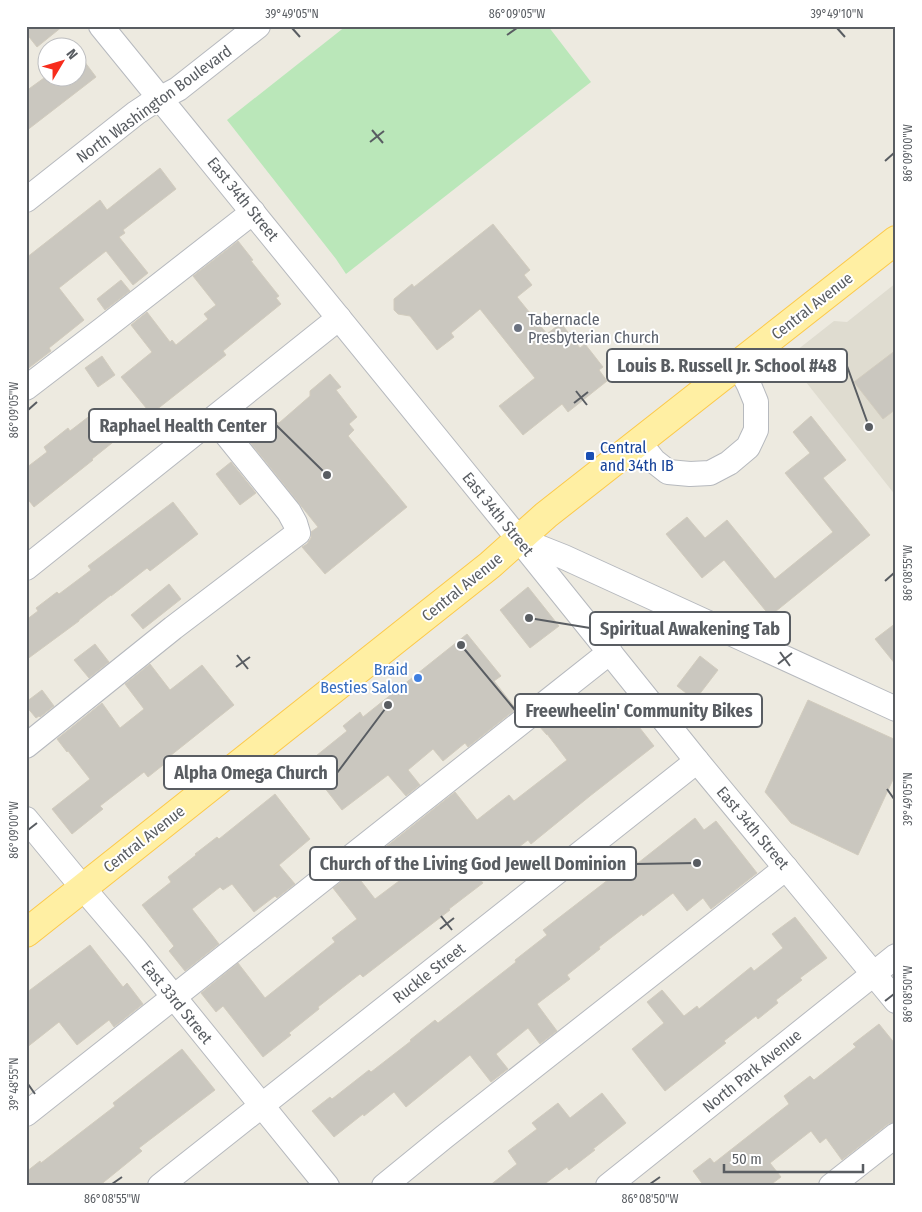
<svg xmlns="http://www.w3.org/2000/svg" width="922" height="1212" viewBox="0 0 922 1212" font-family="'Fira Sans Condensed',sans-serif">
	<rect width="100%" height="100%" fill="#edeae0"/>
	<polygon fill="#dfdcd0" points="896,283 896,496 787,358 834,321 847,322"/>
	<polygon fill="#bae7b9" points="346,26 548,26 591,82 346,274 336,259 227,120"/>
	<g fill="#cac7bf" stroke="#d2ccbe">
		<polygon points="26,26 63,26 37,47 26,33"/>
		<polygon points="78,53 96,77 26,131 26,91 44,78 78,78"/>
		<polygon points="160,168 176,189 123,230 125,233 119,237 148,273 133,285 106,251 59,288 84,320 49,348 51,351 26,370 26,258 100,200 107,210"/>
		<polygon points="493,224 530,270 524,275 532,285 517,297 547,334 561,323 580,348 585,344 603,367 599,370 607,381 568,412 562,404 523,435 499,406 535,378 480,309 451,333 454,337 437,350 410,316 398,314 394,310 394,299 412,284 414,287"/>
		<polygon points="238,241 253,260 251,261 279,296 276,298 281,304 223,351 226,355 151,414 121,377 152,352 131,325 147,312 170,342 172,340 176,345 208,319 204,314 216,305 193,276"/>
		<polygon points="121,280 130,291 105,310 97,299"/>
		<polygon points="896,350 896,409 883,419 854,382"/>
		<polygon points="102,356 115,375 98,387 85,368"/>
		<polygon points="330,374 341,387 336,390 357,417 349,424 354,430 348,436 407,507 325,574 302,547 307,544 311,538 311,532 318,527 249,441 273,421 279,423 310,396 310,391"/>
		<polygon points="96,411 117,439 92,459 93,460 34,507 26,497 26,468 47,452 44,447 68,428 70,431"/>
		<polygon points="811,416 846,460 823,478 870,535 770,616 724,560 702,578 666,534 687,517 705,538 727,520 775,579 802,557 833,532 785,473 810,453 793,432"/>
		<polygon points="231,462 256,493 240,505 216,474"/>
		<polygon points="173,502 198,534 150,571 147,568 111,596 111,595 79,620 79,621 26,660 26,620 38,611 36,608 57,592 59,594 91,570 88,566"/>
		<polygon points="169,584 181,599 143,629 131,615"/>
		<polygon points="528,587 559,626 530,648 500,610"/>
		<polygon points="896,623 896,665 875,639"/>
		<polygon points="467,634 501,676 494,681 516,709 468,747 465,743 443,761 433,749 408,770 420,785 406,796 388,775 342,810 306,764 347,731 343,726 360,712 363,717"/>
		<polygon points="95,644 109,662 89,678 74,660"/>
		<polygon points="700,656 718,670 695,700 677,686"/>
		<polygon points="150,664 170,690 202,665 234,705 170,756 172,758 148,777 144,772 100,806 103,809 72,834 52,809 90,779 68,751 67,752 57,739 102,703 120,728 144,709 125,684"/>
		<polygon points="42,690 54,706 40,717 39,716 36,718 26,706 26,702"/>
		<polygon points="808,700 896,740 896,773 858,855 791,823 765,792"/>
		<polygon points="597,702 618,729 632,718 654,746 590,796 531,844 528,840 479,878 483,883 449,909 450,910 363,977 360,974 318,1007 319,1009 289,1033 291,1035 263,1057 223,1006 216,1012 201,993 238,963 265,998 335,942 332,938 357,919 333,888 354,872 375,899 399,881 377,854 455,792 477,820 509,795 514,801 567,760 547,734 547,735 539,726 555,713 566,726"/>
		<polygon points="275,794 310,839 279,865 295,884 277,898 275,896 254,912 232,884 223,890 220,887 192,909 219,944 185,971 169,951 174,946 142,905 171,882 168,877 196,855 195,854 217,837 219,839"/>
		<polygon points="695,818 704,830 716,821 757,873 711,909 703,898 687,911 673,893 643,916 642,914 599,947 600,949 567,975 570,979 537,1004 557,1031 540,1044 528,1028 496,1054 508,1069 491,1082 470,1055 406,1107 394,1092 364,1116 363,1114 334,1137 312,1111 330,1097 332,1099 369,1070 371,1072 411,1041 410,1040 435,1020 438,1023 516,962 515,960 547,935 543,930 613,876 611,874 633,856 638,863"/>
		<polygon points="795,917 827,958 800,978 802,980 776,1000 778,1003 758,1019 756,1016 724,1041 726,1043 665,1091 632,1049 664,1023 647,1002 662,990 684,1016 697,1006 699,1009 751,967 754,971 783,948 772,934"/>
		<polygon points="90,945 123,987 127,983 143,1004 114,1027 109,1020 77,1045 59,1022 26,1048 26,993"/>
		<polygon points="879,1024 896,1045 896,1122 888,1124 842,1160 826,1138 820,1143 811,1131 770,1163 781,1177 769,1186 704,1186 693,1171 710,1158 714,1163 789,1104 784,1096 810,1076 814,1080 856,1047 853,1044"/>
		<polygon points="182,1049 215,1090 139,1148 142,1151 99,1186 26,1186 26,1172 40,1161 41,1163 115,1106 113,1103"/>
		<polygon points="602,1093 626,1123 593,1149 595,1150 569,1170 567,1167 542,1186 489,1186 517,1164 508,1151 537,1129 532,1123 558,1103 570,1118"/>
	</g>
	<g fill="none" stroke-linecap="round" stroke-linejoin="round">
		<defs>
			<g id="minor">
				<polyline points="101,26 504,521 697,761 896,1001"/>
				<polyline points="26,200 136,113 148,105 178,89 258,26"/>
				<polyline points="26,388 103,329 253,212"/>
				<polyline points="639,442 654,461 668,472 690,474 710,473 729,463 748,447 756,430 756,402 749,385 738,364"/>
				<polyline points="521,540 564,557 896,709"/>
				<polyline points="26,568 339,318"/>
				<polyline points="26,746 173,628 298,533 295,523 289,512 214,419"/>
				<polyline points="26,819 83,888 135,949 327,1186"/>
				<polyline points="26,1114 610,652"/>
				<polyline points="160,1186 697,761"/>
				<polyline points="384,1186 444,1137 786,868"/>
				<polyline points="608,1186 896,956"/>
				<polyline points="831,1186 896,1135"/>
			</g>
			<polyline id="major" points="26,933 490,565 546,515 896,240"/>
		</defs>
		<use href="#minor" stroke="#b6b9be" stroke-width="26"/>
		<use href="#major" stroke="#fcc94a" stroke-width="30"/>
		<use href="#minor" stroke="#fff" stroke-width="24"/>
		<use href="#major" stroke="#ffefa3" stroke-width="28"/>
	</g>
	<path fill="none" stroke="#595d62" stroke-width="2" d="M292,28L300,37M837,28L845,37M507,35L517,28M372,130L383,143M370,142L384,131M885,161L894,153M576,391L587,405M574,403L588,392M28,410L37,402M885,581L894,573M780,652L790,666M237,655L248,669M778,664L792,653M236,667L250,657M887,789L894,799M28,830L37,823M441,916L452,930M440,929L454,918M885,1001L894,994M28,1084L35,1094M112,1184L122,1177M650,1184L660,1177"/>
	<circle fill="#6b7280" stroke="#fff" stroke-width="2" cx="518" cy="328" r="5"/>
	<rect fill="#1a4fb4" stroke="#fff" stroke-width="2" x="585" y="451" width="10" height="10" rx="2.5"/>
	<circle fill="#3f7fe0" stroke="#fff" stroke-width="2" cx="418" cy="678" r="5"/>
	<g text-anchor="middle" dominant-baseline="central" stroke-width="4" stroke-linejoin="round" paint-order="stroke">
		<g font-size="16" fill="#595d62" stroke="#fff">
			<text transform="translate(154 104) rotate(-36)">North Washington Boulevard</text>
			<text transform="translate(243 199) rotate(51)">East 34th Street</text>
			<text transform="translate(812 306) rotate(-38)">Central Avenue</text>
			<text transform="translate(498 514) rotate(51)">East 34th Street</text>
			<text transform="translate(462 587) rotate(-39)">Central Avenue</text>
			<text transform="translate(753 828) rotate(50)">East 34th Street</text>
			<text transform="translate(144 839) rotate(-38)">Central Avenue</text>
			<text transform="translate(429 973) rotate(-38)">Ruckle Street</text>
			<text transform="translate(177 1002) rotate(51)">East 33rd Street</text>
			<text transform="translate(752 1071) rotate(-39)">North Park Avenue</text>
		</g>
		<g font-size="16" fill="#5b616d" stroke="#fff" text-anchor="start">
			<text x="528" y="319">Tabernacle<tspan x="528" dy="18">Presbyterian Church</tspan></text>
		</g>
		<g font-size="16" fill="#164399" stroke="#fff" text-anchor="start">
			<text x="600" y="447">Central<tspan x="600" dy="18">and 34th IB</tspan></text>
		</g>
		<g font-size="16" fill="#366cbe" stroke="#fff" text-anchor="end">
			<text x="408" y="669">Braid<tspan x="408" dy="18">Besties Salon</tspan></text>
		</g>
	</g>
	<path fill="none" stroke="#595d62" stroke-width="2" d="M869 427L847 366M327 475L276 425M529 618L590 628M461 645L515 710M388 705L337 773M697 863L636 864"/>
	<g fill="#595d62" stroke="#fff" stroke-width="2">
		<circle cx="869" cy="427" r="5"/>
		<circle cx="327" cy="475" r="5"/>
		<circle cx="529" cy="618" r="5"/>
		<circle cx="461" cy="645" r="5"/>
		<circle cx="388" cy="705" r="5"/>
		<circle cx="697" cy="863" r="5"/>
	</g>
	<g fill="#fff" stroke="#595d62" stroke-width="2">
		<rect x="607" y="349" width="240" height="33" rx="5"/>
		<rect x="89" y="409" width="187" height="33" rx="5"/>
		<rect x="590" y="612" width="200" height="33" rx="5"/>
		<rect x="515" y="694" width="247" height="33" rx="5"/>
		<rect x="164" y="756" width="173" height="33" rx="5"/>
		<rect x="310" y="847" width="326" height="33" rx="5"/>
	</g>
	<g font-size="18" text-anchor="middle" font-weight="bold" fill="#595d62">
		<text x="727" y="372">Louis B. Russell Jr. School #48</text>
		<text x="183" y="432">Raphael Health Center</text>
		<text x="690" y="635">Spiritual Awakening Tab</text>
		<text x="639" y="717">Freewheelin' Community Bikes</text>
		<text x="251" y="779">Alpha Omega Church</text>
		<text x="473" y="870">Church of the Living God Jewell Dominion</text>
	</g>
	<rect width="922" height="1212" fill="none" stroke="#ffffff" stroke-width="55"/>
	<g transform="translate(62 62) rotate(52)"><circle r="24" fill="#ffffff" stroke="#bdbec0"/>
	<path d="M0-4L9 19L0 12L-9 19Z" fill="#f72c1c"/>
	<text y="-8" font-size="14" font-weight="bold" text-anchor="middle" fill="#595d62">N</text>
	</g>
	<path d="M724 1164v8h139v-8" fill="none" stroke="#595d62" stroke-width="2.5"/>
	<text x="732" y="1164" font-size="15" fill="#595d62" stroke="#ffffff" stroke-width="4" paint-order="stroke">50 m</text>
	<rect x="28" y="28" width="866" height="1156" fill="none" stroke="#595d62" stroke-width="2"/>
	<g font-size="12" text-anchor="middle" fill="#595d62">
		<text x="292" y="18">39°49'05"N</text>
		<text x="517" y="18">86°09'05"W</text>
		<text x="837" y="18">39°49'10"N</text>
		<text transform="translate(908 153) rotate(-90)" y="4">86°09'00"W</text>
		<text transform="translate(14 410) rotate(-90)" y="4">86°09'05"W</text>
		<text transform="translate(908 573) rotate(-90)" y="4">86°08'55"W</text>
		<text transform="translate(908 799) rotate(-90)" y="4">39°49'05"N</text>
		<text transform="translate(14 830) rotate(-90)" y="4">86°09'00"W</text>
		<text transform="translate(908 994) rotate(-90)" y="4">86°08'50"W</text>
		<text transform="translate(14 1084) rotate(-90)" y="4">39°48'55"N</text>
		<text x="112" y="1203">86°08'55"W</text>
		<text x="650" y="1203">86°08'50"W</text>
	</g>
</svg>
